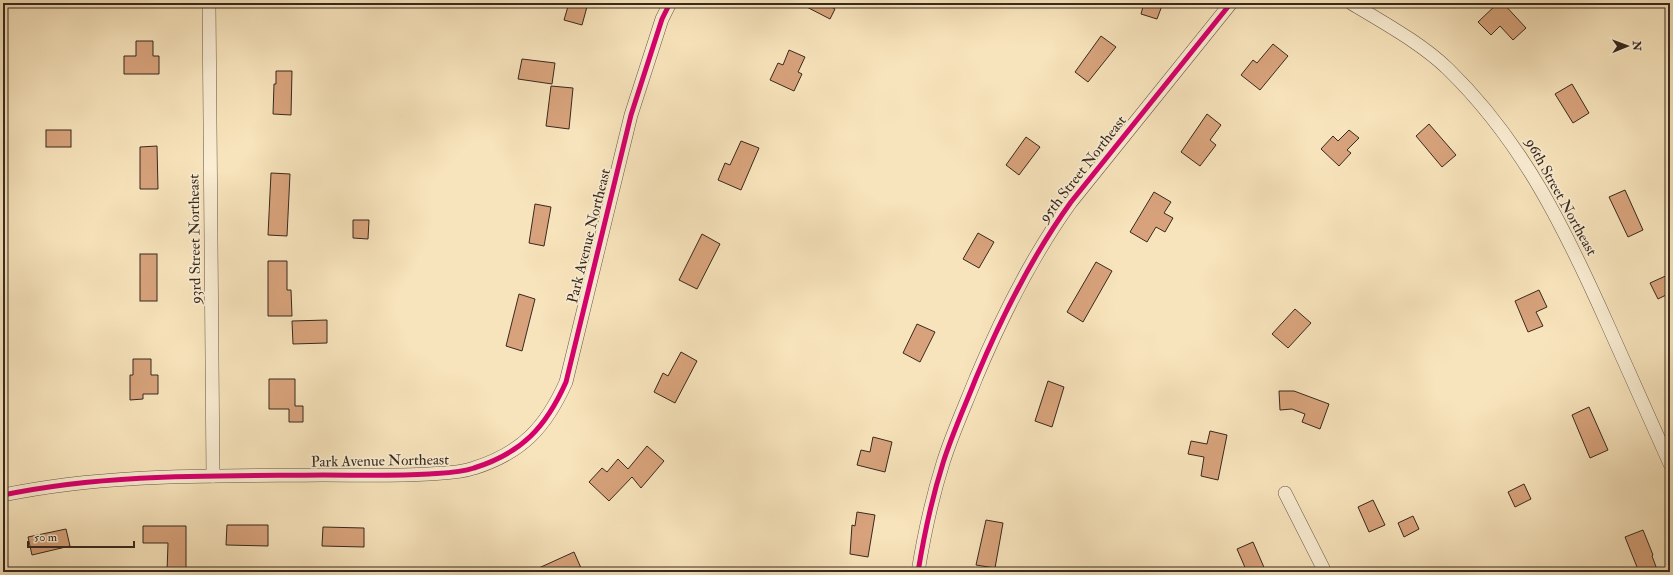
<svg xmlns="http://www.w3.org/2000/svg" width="1673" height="575" viewBox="0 0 1673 575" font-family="'IM FELL Double Pica',serif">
	<rect width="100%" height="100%" fill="#f8e4bc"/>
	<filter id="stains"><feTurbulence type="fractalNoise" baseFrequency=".005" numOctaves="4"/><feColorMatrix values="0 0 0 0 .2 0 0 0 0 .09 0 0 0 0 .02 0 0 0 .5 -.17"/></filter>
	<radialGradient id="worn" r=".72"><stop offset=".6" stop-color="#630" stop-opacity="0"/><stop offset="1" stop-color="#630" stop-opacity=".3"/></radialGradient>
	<g fill="#d8a37c" stroke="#37291e">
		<polygon points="569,3 588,3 582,25 564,20"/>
		<polygon points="799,3 824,3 835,9 830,19"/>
		<polygon points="1144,3 1163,3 1157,19 1141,14"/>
		<polygon points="1498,3 1503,3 1526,28 1513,40 1500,26 1491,35 1478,22"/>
		<polygon points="1101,36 1116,47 1088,82 1075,72"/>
		<polygon points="136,41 153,41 153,56 159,56 159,74 124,74 124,56 136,56"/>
		<polygon points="1273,44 1288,56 1260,90 1241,75 1253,60 1257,63"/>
		<polygon points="789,50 805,57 798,72 802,74 794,91 770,80 778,63 783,65"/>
		<polygon points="522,59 555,63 552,84 518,79"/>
		<polygon points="276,71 292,71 291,115 273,114 274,84 276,84"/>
		<polygon points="1572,84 1589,113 1573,123 1555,94"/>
		<polygon points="551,86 573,88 569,129 546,126"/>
		<polygon points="1207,114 1221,125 1210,140 1216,145 1200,166 1181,152"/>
		<polygon points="1429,124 1456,155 1442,167 1416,136"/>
		<rect x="46" y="130" width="25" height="17"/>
		<polygon points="1349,130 1359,138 1347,150 1351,153 1339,166 1321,149 1333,136 1338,141"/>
		<polygon points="1026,137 1040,147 1019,175 1006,165"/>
		<polygon points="741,141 759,148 741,190 718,180 725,163 730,165"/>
		<polygon points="157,146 158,189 140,189 140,147"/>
		<polygon points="271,173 290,174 287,236 268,235"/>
		<polygon points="1625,190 1643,230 1628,237 1609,197"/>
		<polygon points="1154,192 1171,202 1164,213 1173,218 1165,232 1156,227 1147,242 1130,232"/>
		<polygon points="535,204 551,207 544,246 529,243"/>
		<polygon points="353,220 369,220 368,239 353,238"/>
		<polygon points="978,233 994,242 979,268 963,259"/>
		<polygon points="702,234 720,244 697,289 679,280"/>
		<rect x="140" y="254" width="17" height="47"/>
		<polygon points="268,261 287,261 287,290 291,290 292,316 268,316"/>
		<polygon points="1096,262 1112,271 1083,322 1067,312"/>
		<polygon points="1670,274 1670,293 1658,299 1650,283"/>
		<polygon points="1539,290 1547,307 1536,312 1543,326 1528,332 1515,301"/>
		<polygon points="519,294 535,299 522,351 506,346"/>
		<polygon points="1295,309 1311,323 1288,348 1272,334"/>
		<polygon points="327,320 327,343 293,344 292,321"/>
		<polygon points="917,324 935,332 920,362 903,353"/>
		<polygon points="681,352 697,361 675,403 654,392 663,373 668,376"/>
		<polygon points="133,359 151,359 151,375 158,375 158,394 143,394 143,399 130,400 130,375 133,375"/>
		<polygon points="269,379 295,379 295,406 303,406 303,422 289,422 289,409 269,409"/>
		<polygon points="1048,381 1064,387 1052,427 1035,421"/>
		<polygon points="1279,391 1294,391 1329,404 1320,429 1302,422 1305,414 1292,409 1280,410"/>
		<polygon points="1589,407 1608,450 1590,458 1572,415"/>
		<polygon points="1210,431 1227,435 1218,480 1201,476 1204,457 1188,454 1191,441 1207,444"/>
		<polygon points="873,437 892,442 885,472 857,465 861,450 870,452"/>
		<polygon points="647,446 664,461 641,488 632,477 609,501 589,482 602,468 607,472 618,459 628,469"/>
		<polygon points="1524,484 1531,499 1515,507 1508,492"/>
		<polygon points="1373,500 1385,525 1369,532 1358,507"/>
		<polygon points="857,512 875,515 868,557 850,554 852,525 855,526"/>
		<polygon points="1413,516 1419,529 1404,537 1398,523"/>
		<polygon points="986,520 1003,523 995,568 976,565"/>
		<polygon points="227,525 268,525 268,546 226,545"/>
		<polygon points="143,526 186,526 186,572 167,572 168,543 143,543"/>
		<polygon points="323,527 364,528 364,547 322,546"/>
		<polygon points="66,529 70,546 32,555 28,537"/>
		<polygon points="1643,530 1653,555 1652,556 1658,572 1639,572 1625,537"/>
		<polygon points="1253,542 1266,572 1247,572 1237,549"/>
		<polygon points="574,552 581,568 571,572 530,572"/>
	</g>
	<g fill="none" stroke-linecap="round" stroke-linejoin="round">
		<defs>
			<g id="street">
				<polyline points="209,3 213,476"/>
				<path d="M1351,3C1384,23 1421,43 1448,69C1523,142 1565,229 1607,323C1628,370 1649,417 1670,464"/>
				<polyline points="1285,493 1325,572"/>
				<path d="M3,495C108,473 216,476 323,475C359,475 394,476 429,474C444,473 460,473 474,468C522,453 546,427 566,382L631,115L662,19L670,3"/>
				<path d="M918,572C924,535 932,498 943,463C952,434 965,406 976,378C1002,316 1032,256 1071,202L1231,3"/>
			</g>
		</defs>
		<use href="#street" stroke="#675846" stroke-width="14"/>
		<use href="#street" stroke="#faedd3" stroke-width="13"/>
		<defs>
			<g id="cycleway">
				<path d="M3,495C108,473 216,476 323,475C359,475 394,476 429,474C444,473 460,473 474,468C522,453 546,427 566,382L631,115L662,19L670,3"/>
				<path d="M918,572C924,535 932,498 943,463C952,434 965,406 976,378C1002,316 1032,256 1071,202L1231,3"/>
			</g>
		</defs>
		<use href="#cycleway" stroke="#faedd3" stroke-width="8"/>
		<use href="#cycleway" stroke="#d6006c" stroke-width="5"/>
	</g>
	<g text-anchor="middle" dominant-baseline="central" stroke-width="3.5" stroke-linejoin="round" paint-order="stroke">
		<g font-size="15" fill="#37291e" stroke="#faedd3">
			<text transform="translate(1083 169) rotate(-52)">95th Street Northeast</text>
			<text transform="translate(1561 197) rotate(61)">96th Street Northeast</text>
			<text transform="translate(589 236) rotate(-76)">Park Avenue Northeast</text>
			<text transform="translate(195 239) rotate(-91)">93rd Street Northeast</text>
			<text transform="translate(380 461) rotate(-1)">Park Avenue Northeast</text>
		</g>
	</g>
	<rect width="1673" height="575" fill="none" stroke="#f8e4bc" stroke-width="16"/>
	<rect x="4" y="4" width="1665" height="567" fill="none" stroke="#37291e" stroke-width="2"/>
	<rect x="8" y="8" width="1657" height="559" fill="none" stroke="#37291e"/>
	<g transform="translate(1627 46) rotate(89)" stroke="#faedd3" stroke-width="3" paint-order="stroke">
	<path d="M0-3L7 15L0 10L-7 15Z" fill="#37291e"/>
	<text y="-6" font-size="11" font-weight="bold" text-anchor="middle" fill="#37291e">N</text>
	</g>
	<path d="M28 541v6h106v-6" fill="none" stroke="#37291e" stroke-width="2"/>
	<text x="34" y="541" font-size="12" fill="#37291e" stroke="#faedd3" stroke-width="3" paint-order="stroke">50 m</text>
	<rect width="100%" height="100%" filter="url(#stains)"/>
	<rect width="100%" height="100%" fill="url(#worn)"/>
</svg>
